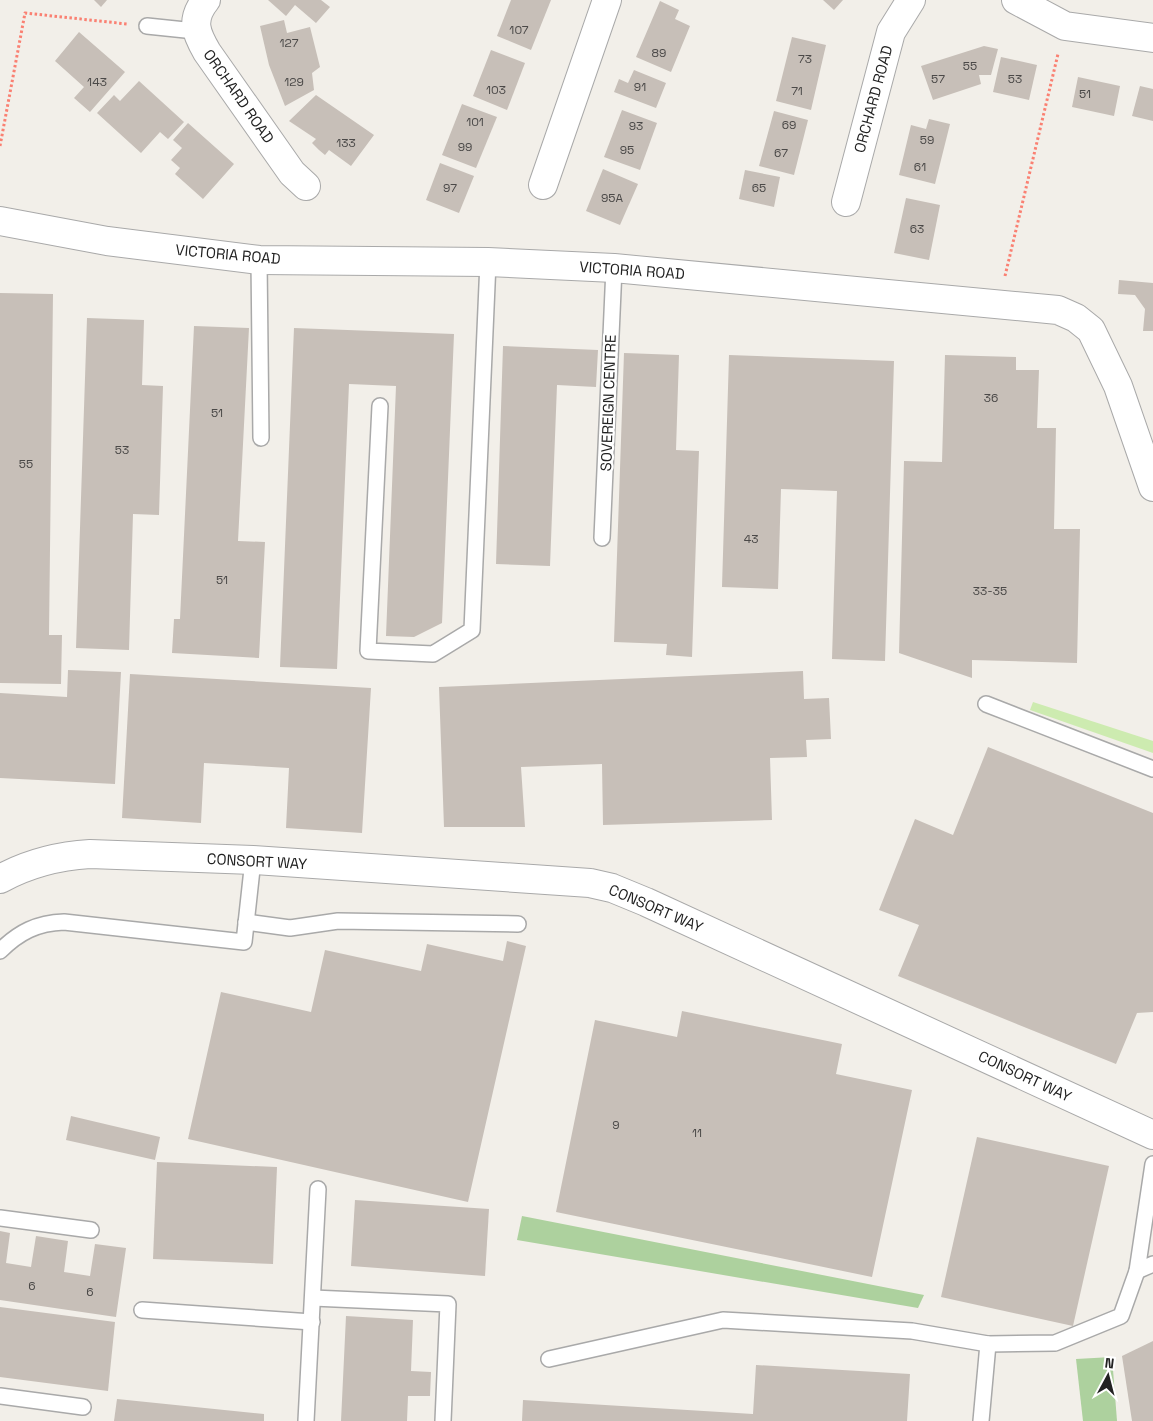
<svg xmlns="http://www.w3.org/2000/svg" width="1153" height="1421" viewBox="0 0 1153 1421" font-family="'Space Grotesk',sans-serif">
	<rect width="100%" height="100%" fill="#f2efe9"/>
	<polygon fill="#cdebb0" points="1033,702 1153,741 1153,753 1030,710"/>
	<g fill="#add19e">
		<polygon points="522,1216 924,1295 918,1308 517,1240"/>
		<polygon points="1112,1357 1117,1421 1083,1421 1076,1359"/>
	</g>
	<g fill="#c7bfb8">
		<polygon points="94,0 107,0 101,7"/>
		<polygon points="268,0 321,0 330,7 316,23 295,5 286,16"/>
		<polygon points="511,0 551,0 531,50 497,36"/>
		<polygon points="823,0 843,0 834,10"/>
		<polygon points="660,1 679,10 675,19 690,26 671,72 636,57"/>
		<polygon points="284,20 287,33 310,27 320,67 312,73 314,90 285,106 269,65 260,26"/>
		<polygon points="79,32 125,72 90,112 74,98 84,87 55,61"/>
		<polygon points="792,37 826,45 811,110 776,101"/>
		<polygon points="984,46 998,49 991,75 979,75 981,84 933,100 921,66"/>
		<polygon points="491,50 525,63 507,110 473,96"/>
		<polygon points="1001,57 1037,65 1029,100 993,92"/>
		<polygon points="634,70 666,83 656,108 614,92 619,79 628,83"/>
		<polygon points="1078,77 1120,86 1114,116 1072,107"/>
		<polygon points="139,81 184,122 168,139 160,132 141,153 97,113 114,95 120,101"/>
		<polygon points="1140,86 1153,89 1153,121 1132,116"/>
		<polygon points="316,95 374,135 351,166 329,150 325,155 319,150 312,143 316,139 289,121"/>
		<polygon points="462,104 497,117 476,168 442,155"/>
		<polygon points="622,110 657,123 640,170 604,157"/>
		<polygon points="774,111 808,120 794,175 759,166"/>
		<polygon points="929,119 950,124 935,184 899,175 911,125 926,129"/>
		<polygon points="188,123 234,164 203,199 175,174 180,168 171,160 182,148 173,140"/>
		<polygon points="440,163 474,176 459,213 426,200"/>
		<polygon points="603,169 638,184 620,225 586,211"/>
		<polygon points="745,170 780,177 774,207 739,199"/>
		<polygon points="906,198 940,205 929,260 894,253"/>
		<polygon points="1119,280 1153,283 1153,331 1143,331 1145,309 1135,295 1118,294"/>
		<polygon points="0,293 53,294 49,635 62,635 61,684 0,683"/>
		<polygon points="87,318 144,320 142,385 163,386 159,515 133,514 129,650 76,648"/>
		<polygon points="194,326 249,328 238,541 265,542 259,658 172,653 174,619 180,619"/>
		<polygon points="294,328 454,334 442,623 414,637 386,636 396,386 349,384 337,669 280,667"/>
		<polygon points="503,346 598,350 596,387 557,385 550,566 496,564"/>
		<polygon points="624,353 679,355 676,450 699,451 692,657 666,655 667,644 614,642"/>
		<polygon points="729,355 894,361 885,661 832,659 837,491 781,489 778,589 722,587"/>
		<polygon points="945,355 1016,357 1016,370 1039,370 1037,428 1056,428 1054,529 1080,529 1077,663 972,660 972,678 899,653 904,461 942,462"/>
		<polygon points="68,670 121,672 115,784 0,778 0,693 67,697"/>
		<polygon points="803,671 804,699 829,698 831,739 806,740 807,757 770,758 772,820 603,825 602,764 521,767 525,827 444,827 439,687"/>
		<polygon points="130,674 371,688 362,833 286,828 289,768 204,763 201,823 122,818"/>
		<polygon points="988,747 1153,813 1153,1012 1137,1013 1116,1064 898,976 919,925 879,910 915,819 953,835"/>
		<polygon points="507,941 526,946 468,1202 188,1139 221,992 311,1012 325,950 421,971 427,944 503,961"/>
		<polygon points="682,1011 842,1044 836,1074 912,1090 872,1277 556,1212 595,1020 677,1037"/>
		<polygon points="71,1116 160,1137 155,1160 66,1140"/>
		<polygon points="977,1137 1109,1166 1073,1326 941,1297"/>
		<polygon points="157,1162 277,1167 273,1264 153,1259"/>
		<polygon points="355,1200 489,1209 485,1276 351,1266"/>
		<polygon points="0,1231 10,1233 6,1263 31,1267 36,1236 68,1241 64,1272 90,1276 95,1244 126,1248 116,1317 0,1300"/>
		<polygon points="0,1307 115,1322 108,1391 0,1377"/>
		<polygon points="346,1316 413,1320 411,1371 431,1372 430,1396 408,1396 407,1421 341,1421"/>
		<polygon points="1153,1341 1153,1421 1132,1421 1122,1356"/>
		<polygon points="756,1365 910,1374 907,1421 522,1421 523,1400 753,1414"/>
		<polygon points="117,1399 264,1414 264,1421 114,1421"/>
	</g>
	<g fill="none" stroke-linecap="round" stroke-linejoin="round">
		<defs>
			<g id="service">
				<polyline points="147,26 195,31"/>
				<polyline points="259,260 261,438"/>
				<polyline points="380,406 368,651 433,654 472,630 488,262"/>
				<polyline points="602,538 614,268"/>
				<polyline points="986,704 1153,769"/>
				<polyline points="246,922 290,928 338,921 518,924"/>
				<path d="M0,951C19,932 37,923 64,922L244,942L253,860"/>
				<polyline points="1153,1164 1137,1271 1153,1264"/>
				<polyline points="0,1218 91,1230"/>
				<polyline points="313,1298 448,1304 443,1421"/>
				<polyline points="142,1310 312,1322"/>
				<polyline points="549,1359 723,1320 912,1331 988,1344 1055,1343 1121,1316 1137,1271"/>
				<polyline points="0,1396 83,1407"/>
				<polyline points="306,1421 318,1189"/>
				<polyline points="981,1421 988,1344"/>
			</g>
			<g id="minor">
				<path d="M206,0C190,20 196,33 207,52L292,173L306,186"/>
				<polyline points="1016,0 1065,26 1153,38"/>
				<polyline points="543,185 607,0"/>
				<polyline points="846,202 891,32 911,0"/>
				<polyline points="0,221 107,241 259,260 488,262 614,268 1058,310 1076,318 1091,330 1118,386 1153,487"/>
				<path d="M0,879C29,863 57,856 90,854L253,860L590,883L612,888L646,902L1153,1135"/>
			</g>
		</defs>
		<use href="#service" stroke="#a9a9a9" stroke-width="18"/>
		<use href="#minor" stroke="#a9a9a9" stroke-width="30"/>
		<g stroke="#fa8072" stroke-width="3" stroke-dasharray="2.5 2.5" stroke-linecap="butt">
			<polyline points="0,146 25,13 127,24"/>
			<polyline points="1005,276 1058,54"/>
		</g>
		<use href="#service" stroke="#fff" stroke-width="15"/>
		<use href="#minor" stroke="#fff" stroke-width="28"/>
	</g>
	<g text-anchor="middle" dominant-baseline="central" stroke-width="4.5" stroke-linejoin="round" paint-order="stroke">
		<g font-size="12" fill="#4b4948">
			<text x="519" y="30">107</text>
			<text x="289" y="43">127</text>
			<text x="659" y="53">89</text>
			<text x="805" y="59">73</text>
			<text x="970" y="66">55</text>
			<text x="938" y="79">57</text>
			<text x="1015" y="79">53</text>
			<text x="97" y="82">143</text>
			<text x="294" y="82">129</text>
			<text x="640" y="87">91</text>
			<text x="496" y="90">103</text>
			<text x="797" y="91">71</text>
			<text x="1085" y="94">51</text>
			<text x="475" y="122">101</text>
			<text x="789" y="125">69</text>
			<text x="636" y="126">93</text>
			<text x="927" y="140">59</text>
			<text x="346" y="143">133</text>
			<text x="465" y="147">99</text>
			<text x="627" y="150">95</text>
			<text x="781" y="153">67</text>
			<text x="920" y="167">61</text>
			<text x="450" y="188">97</text>
			<text x="759" y="188">65</text>
			<text x="612" y="198">95A</text>
			<text x="917" y="229">63</text>
			<text x="991" y="398">36</text>
			<text x="217" y="413">51</text>
			<text x="122" y="450">53</text>
			<text x="26" y="464">55</text>
			<text x="751" y="539">43</text>
			<text x="222" y="580">51</text>
			<text x="990" y="591">33-35</text>
			<text x="616" y="1125">9</text>
			<text x="697" y="1133">11</text>
			<text x="32" y="1286">6</text>
			<text x="90" y="1292">6</text>
		</g>
		<g font-size="15" fill="#222" stroke="#fff">
			<text transform="translate(239 96) rotate(55)">ORCHARD ROAD</text>
			<text transform="translate(873 99) rotate(-75)">ORCHARD ROAD</text>
			<text transform="translate(228 254) rotate(5)">VICTORIA ROAD</text>
			<text transform="translate(632 270) rotate(4)">VICTORIA ROAD</text>
			<text transform="translate(608 403) rotate(-88)">SOVEREIGN CENTRE</text>
			<text transform="translate(257 861) rotate(3)">CONSORT WAY</text>
			<text transform="translate(656 908) rotate(23)">CONSORT WAY</text>
			<text transform="translate(1025 1076) rotate(25)">CONSORT WAY</text>
		</g>
	</g>
	<g transform="translate(1108 1376) rotate(7)" stroke="#ffffff" stroke-width="4" paint-order="stroke">
	<path d="M0-4L9 19L0 12L-9 19Z" fill="#222222"/>
	<text y="-8" font-size="14" font-weight="bold" text-anchor="middle" fill="#222222">N</text>
	</g>
</svg>
